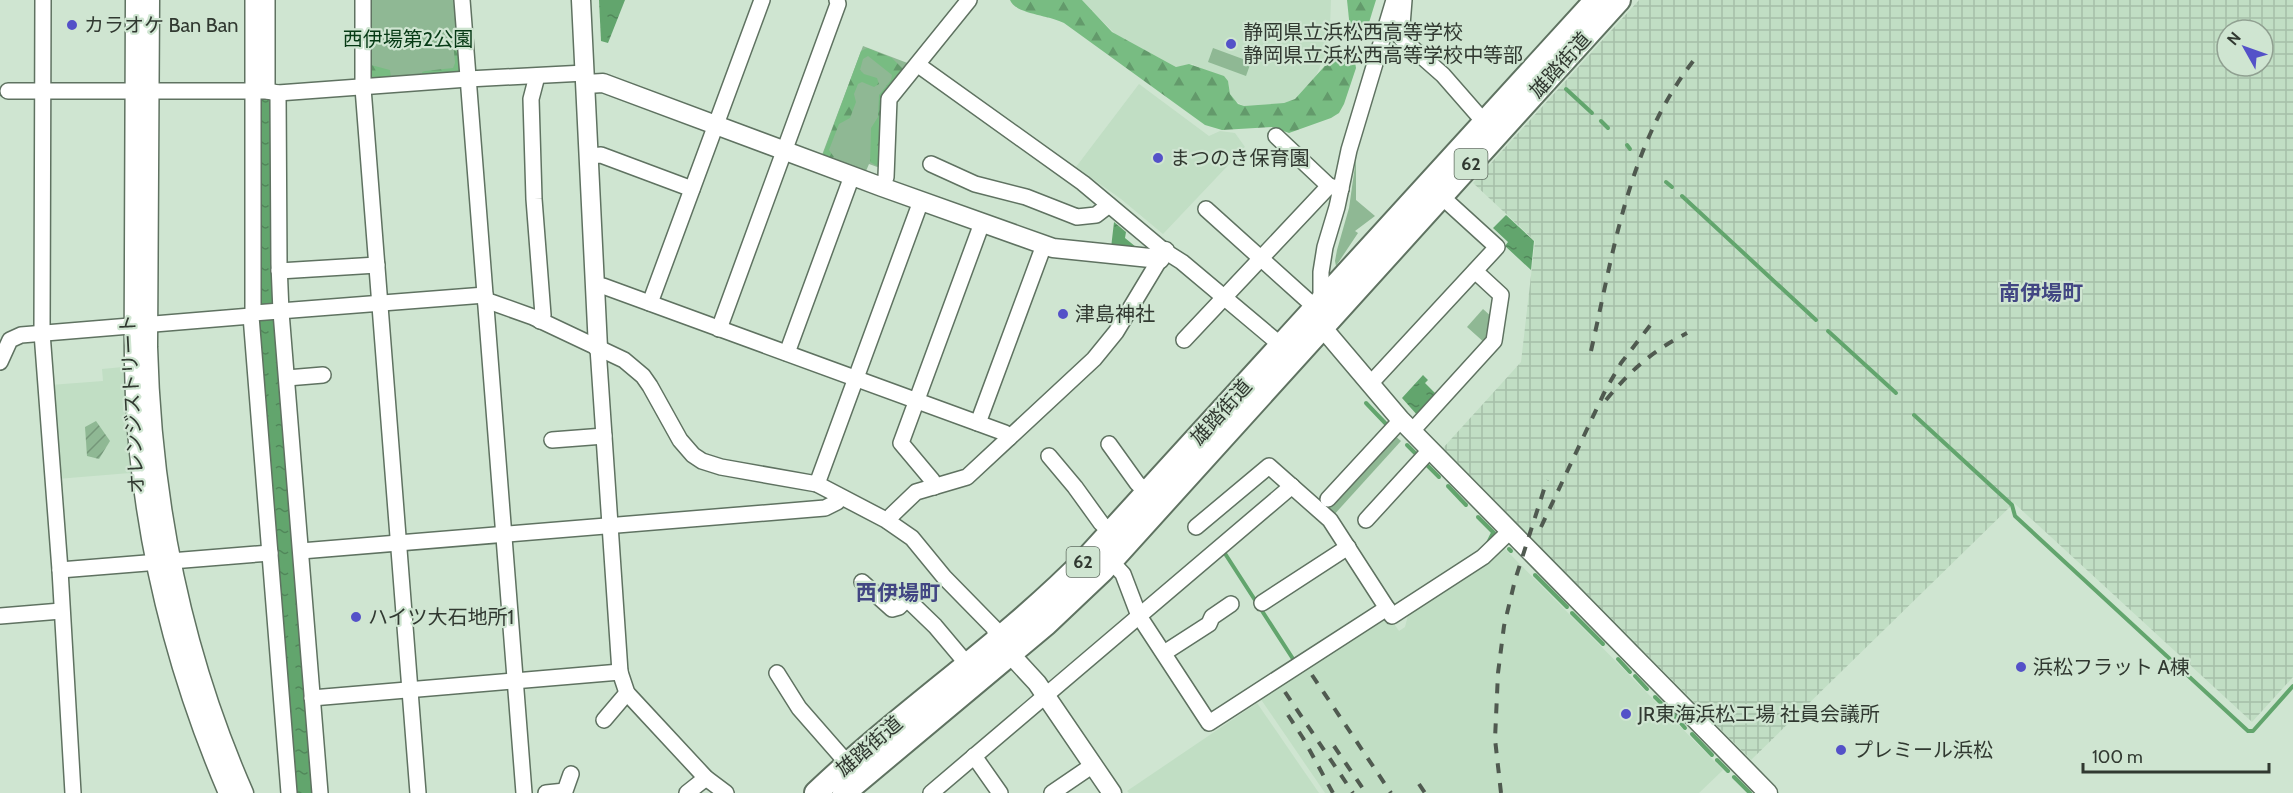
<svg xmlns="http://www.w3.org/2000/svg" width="2293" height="793" viewBox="0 0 2293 793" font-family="Cabin,'Noto Sans JP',sans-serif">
	<defs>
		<pattern id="industrial-grid" width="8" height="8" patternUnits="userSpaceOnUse" patternTransform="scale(1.5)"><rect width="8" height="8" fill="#c1dec4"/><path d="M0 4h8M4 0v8" fill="none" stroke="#a6bfa9"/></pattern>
		<pattern id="forest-firs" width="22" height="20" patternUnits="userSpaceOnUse" patternTransform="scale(1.5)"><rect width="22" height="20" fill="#78bc82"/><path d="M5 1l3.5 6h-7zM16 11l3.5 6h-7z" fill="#639a6b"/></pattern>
		<pattern id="garden-furrows" width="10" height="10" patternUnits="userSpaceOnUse" patternTransform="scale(1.5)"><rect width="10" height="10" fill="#8fb894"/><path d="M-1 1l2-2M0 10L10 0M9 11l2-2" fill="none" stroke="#759779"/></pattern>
		<pattern id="water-ripples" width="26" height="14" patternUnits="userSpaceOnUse" patternTransform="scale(1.5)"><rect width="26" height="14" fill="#62a56d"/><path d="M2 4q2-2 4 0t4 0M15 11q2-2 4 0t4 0" fill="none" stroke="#51875a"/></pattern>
	</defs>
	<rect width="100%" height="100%" fill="#cfe5d1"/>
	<g fill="#c1dec4">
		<polygon points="1082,0 1331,0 1330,27 1325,55 1316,76 1295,99 1284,103 1244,106 1233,100 1230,94 1228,81 1192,64 1176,67 1115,34"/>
		<polygon points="1139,84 1209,136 1220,131 1235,133 1245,147 1232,156 1234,159 1163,234 1121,199 1076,167"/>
		<polygon points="123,367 130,473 57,479 50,385 103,381 102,369"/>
		<polygon points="1504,548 1723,770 1699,793 1325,793 1260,698 1388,615 1399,631 1405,627 1408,615 1488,563"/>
		<polygon points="1257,703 1319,793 1129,793 1127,791"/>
	</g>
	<path fill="url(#industrial-grid)" fill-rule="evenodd" d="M1639,0H2293V677L2252,722L2014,503L1751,760L1443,448L1521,362L1535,241L1473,183ZM2227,30H2263V66H2227Z"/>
	<g fill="#8fb894">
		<polygon points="368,0 457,0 459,74 368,78"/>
		<polygon points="863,46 910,64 883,97 880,168 869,164 866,171 822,155"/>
		<polygon points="1213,48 1251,62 1246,76 1208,62"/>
		<polygon points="1356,159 1356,200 1375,216 1355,231 1358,233 1336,266 1335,261 1337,250 1349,208"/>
		<polygon points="1483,309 1493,318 1486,344 1467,327"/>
		<polygon points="1393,434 1401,441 1332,517 1324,510"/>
	</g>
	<g fill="url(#forest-firs)">
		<path d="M1010,0H1082L1112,32L1176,67L1189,64L1224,76L1228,81L1230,94L1238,104L1244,106L1284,103L1295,99L1332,58L1337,55L1351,58L1355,62L1356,68L1344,104L1339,113L1331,118L1289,133L1272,127L1222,130L1205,125L1064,23C1050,15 1015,14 1010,0Z"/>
		<polygon points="1347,0 1376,0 1367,29 1360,34 1350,29"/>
		<polygon points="456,38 458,39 462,70 459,74 423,76 422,72 425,71 453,68 455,63 453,41"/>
		<polygon points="867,48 892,58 903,69 879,167 870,162 871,128 878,117 879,95 891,80 892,75 868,56 863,59 860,70 864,74 877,78 879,84 874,87 862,82 858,84 854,94 856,102 850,118 839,124 829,150 834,157 831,158 823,154 861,51"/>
		<polygon points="371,65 390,70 391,78 372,82 368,78"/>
	</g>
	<polygon fill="url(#garden-furrows)" points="96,421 110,441 99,459 87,456 85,427"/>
	<g fill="url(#water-ripples)">
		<polygon points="599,0 625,0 608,43 601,41"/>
		<polygon points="256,98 269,98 269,102 273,102 314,793 295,793 257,320"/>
		<polygon points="1506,215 1534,241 1531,270 1505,246 1508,242 1493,228"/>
		<polygon points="1114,222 1126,232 1125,238 1136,247 1136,250 1111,248"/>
		<polygon points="1423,375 1428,380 1425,383 1437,395 1418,416 1402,398"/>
	</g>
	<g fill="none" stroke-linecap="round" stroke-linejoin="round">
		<g stroke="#62a56d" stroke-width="4">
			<polyline points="1566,89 1592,113"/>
			<polyline points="1601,121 1608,128"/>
			<polyline points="1627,145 1630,149"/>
			<polyline points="1666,182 1672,187"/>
			<polyline points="1682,196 1816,320"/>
			<polyline points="1828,331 1896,393"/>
			<polyline points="1366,403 1387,425"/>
			<polyline points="1914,415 2012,505 2015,516 2248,731 2253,731 2293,686"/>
			<polyline points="1407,445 1416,454"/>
			<polyline points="1426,464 1439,477"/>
			<polyline points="1448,486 1466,505"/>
			<polyline points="1478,517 1494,533"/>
			<polyline points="1488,543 1493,533"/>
			<polyline points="1509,549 1511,551"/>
			<polyline points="1224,552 1295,662"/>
			<polyline points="1535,575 1567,607"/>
			<polyline points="1572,613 1603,644"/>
			<polyline points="1618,659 1630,672"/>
			<polyline points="1635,676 1647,689"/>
			<polyline points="1655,697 1669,711"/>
			<polyline points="1673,714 1685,728"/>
			<polyline points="1692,734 1712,755"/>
			<polyline points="1717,760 1728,771"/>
			<polyline points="1734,777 1750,793"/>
		</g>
		<defs>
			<g id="minor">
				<polyline points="43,0 42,333 60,570 73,793"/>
				<polyline points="267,0 267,91"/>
				<polyline points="363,0 363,88 418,793"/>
				<polyline points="462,0 524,793"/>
				<polyline points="1404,0 1401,38 1443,75 1485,123"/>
				<polyline points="921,67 1083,183 1163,250 1182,262 1282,346"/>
				<polyline points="537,76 531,99 534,199 543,315 540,321"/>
				<polyline points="8,91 135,91"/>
				<polyline points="149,91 267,91 278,93 468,79 585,73"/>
				<polyline points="278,93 279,264 281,312 320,793"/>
				<polyline points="1276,136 1329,186"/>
				<polyline points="590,156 601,155 692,189"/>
				<polyline points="931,164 975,184 1026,197 1077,217 1096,215 1109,205"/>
				<polyline points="882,187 886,177 889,99 969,0"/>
				<polyline points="1206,209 1316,308"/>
				<polyline points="279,271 377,265"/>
				<polyline points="596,286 603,286 1005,433 1009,438"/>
				<polyline points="1321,302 1321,272 1325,247 1337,207 1349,150 1394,0"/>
				<polyline points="486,303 491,302 533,317 624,360 643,376 650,386 680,440 693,455 702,461 721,467 817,484 886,520 912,538 944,577 994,628 997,639"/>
				<polyline points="650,303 762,0"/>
				<polyline points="253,313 253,0"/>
				<polyline points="719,329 838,4 837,0"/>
				<polyline points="1184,340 1329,186 1341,189"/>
				<polyline points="598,348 620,672 627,693 706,778 726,793"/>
				<polyline points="787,353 852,176"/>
				<polyline points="0,362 10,340 21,335 251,316"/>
				<polyline points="287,378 323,375"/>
				<polyline points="1370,384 1497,247 1441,196"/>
				<polyline points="978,423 1044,245"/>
				<polyline points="1412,431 1494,341 1501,295 1475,271"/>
				<polyline points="552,440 604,436"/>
				<polyline points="1109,444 1137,483 1147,493"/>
				<polyline points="1049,456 1075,487 1101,523 1111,533"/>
				<polyline points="817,484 921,201"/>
				<polyline points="934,487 932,480 901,443 982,223"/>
				<polyline points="1328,499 1401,420"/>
				<polyline points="1366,520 1430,450"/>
				<polyline points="888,521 892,515 916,492 967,477 1094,359 1116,332 1160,259"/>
				<polyline points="1196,527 1269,466 1330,520 1392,616 1483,557 1510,531"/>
				<polyline points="301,551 825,508 837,502 840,497"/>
				<polyline points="1111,561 1123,574 1139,616 1209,723 1387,608"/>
				<polyline points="60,570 270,553"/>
				<polyline points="862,582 892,609 899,607 907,599 935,626 967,664"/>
				<polyline points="1262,603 1348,547"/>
				<polyline points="0,616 61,611"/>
				<polyline points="1164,653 1209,624 1212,617 1231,604"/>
				<polyline points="777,673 799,708 848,764"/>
				<polyline points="312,698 620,672"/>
				<polyline points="604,720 627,693"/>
				<polyline points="974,756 1000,793"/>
				<polyline points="289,793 251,316 253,313 485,295"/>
				<polyline points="546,793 565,791 571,774"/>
				<polyline points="687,793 706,778"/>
				<polyline points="931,793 1292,486"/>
				<polyline points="1052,793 1093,765"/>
			</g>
			<g id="tertiary">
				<path d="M135,0C135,85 134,169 134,254C134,320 132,386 139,453C151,570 181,684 228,793"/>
				<path d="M150,0L148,347C152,501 182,652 244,793"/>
				<polyline points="581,0 598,348"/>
				<polyline points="586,84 603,83 882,187 1053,248 1160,259 1165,251"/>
				<polyline points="1322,314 1322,327 1400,419 1768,793"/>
				<polyline points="1002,645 1037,683 1112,793"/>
			</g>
			<g id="primary">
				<path d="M816,793C903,710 1004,643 1088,557L1596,0"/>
				<polyline points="844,793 1046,624 1102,571 1619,0"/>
			</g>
		</defs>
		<use href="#minor" stroke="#5f7261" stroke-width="18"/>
		<use href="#tertiary" stroke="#5f7261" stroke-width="21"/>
		<use href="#primary" stroke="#5f7261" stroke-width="26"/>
		<use href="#minor" stroke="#fff" stroke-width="15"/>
		<use href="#tertiary" stroke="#fff" stroke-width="18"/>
		<use href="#primary" stroke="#fff" stroke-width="22"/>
		<g stroke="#505a50" stroke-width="4" stroke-dasharray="10 10" stroke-linecap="butt">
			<path d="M1591,351C1614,250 1628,145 1694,60"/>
			<path d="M1606,400C1632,369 1651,352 1687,333"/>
			<polyline points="1541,527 1605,391 1621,363 1655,319"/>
			<polyline points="1312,675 1391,793"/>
			<polyline points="1285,692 1353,793"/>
			<polyline points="1288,715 1303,738 1333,793"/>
			<polyline points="1334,746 1366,793"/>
			<polyline points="1419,784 1425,793"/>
			<polyline points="1501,793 1495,739 1498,673 1504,626 1515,580 1547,480"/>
		</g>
	</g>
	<g fill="#5451c8" stroke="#cfe5d1" stroke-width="2">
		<circle cx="72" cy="25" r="6"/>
		<circle cx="1231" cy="44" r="6"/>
		<circle cx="1158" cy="158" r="6"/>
		<circle cx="1063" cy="314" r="6"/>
		<circle cx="356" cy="617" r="6"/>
		<circle cx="2021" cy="667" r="6"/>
		<circle cx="1626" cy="714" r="6"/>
		<circle cx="1841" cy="750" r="6"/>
	</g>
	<g text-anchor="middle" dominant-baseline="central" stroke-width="4.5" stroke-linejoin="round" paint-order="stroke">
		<g fill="#cfe5d1" stroke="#606d61" stroke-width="1.5">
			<rect x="1454.5" y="149" width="33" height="30" rx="4.5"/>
			<rect x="1066.5" y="547" width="33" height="30" rx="4.5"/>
		</g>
		<g font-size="18" font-weight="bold" fill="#313931">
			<text x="1471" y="164">62</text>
			<text x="1083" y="562">62</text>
		</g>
		<g font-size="20" fill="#313931" stroke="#cfe5d1" text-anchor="start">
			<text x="84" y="25">カラオケ Ban Ban</text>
			<text x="1243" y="32">静岡県立浜松西高等学校<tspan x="1243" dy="23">静岡県立浜松西高等学校中等部</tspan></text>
			<text x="1170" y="158">まつのき保育園</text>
			<text x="1075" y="314">津島神社</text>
			<text x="368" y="617">ハイツ大石地所1</text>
			<text x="2033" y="667">浜松フラット A棟</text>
			<text x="1638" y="714">JR東海浜松工場 社員会議所</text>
			<text x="1853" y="750">プレミール浜松</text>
		</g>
		<g font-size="20" fill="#063a15" stroke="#cfe5d1">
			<text x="408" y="39">西伊場第2公園</text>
		</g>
		<g font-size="20" fill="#313931" stroke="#cfe5d1">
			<text transform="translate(1560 65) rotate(-48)">雄踏街道</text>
			<text transform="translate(132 404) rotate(-93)">オレンジストリート</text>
			<text transform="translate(1221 412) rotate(-48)">雄踏街道</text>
			<text transform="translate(869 746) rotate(-41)">雄踏街道</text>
		</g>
		<g font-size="21" font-weight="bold" fill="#424683" stroke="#cfe5d1">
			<text x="2041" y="292">南伊場町</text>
			<text x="898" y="592">西伊場町</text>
		</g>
	</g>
	<g transform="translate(2245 48) rotate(310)"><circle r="28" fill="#cfe5d1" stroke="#90a091" stroke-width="1.5"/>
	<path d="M0-4.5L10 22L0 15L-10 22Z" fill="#5451c8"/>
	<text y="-9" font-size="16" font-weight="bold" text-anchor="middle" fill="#313931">N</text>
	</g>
	<path d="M2083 763v9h186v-9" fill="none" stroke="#313931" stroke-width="3"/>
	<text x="2092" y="763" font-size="18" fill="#313931" stroke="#cfe5d1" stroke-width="4.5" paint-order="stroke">100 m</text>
</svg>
